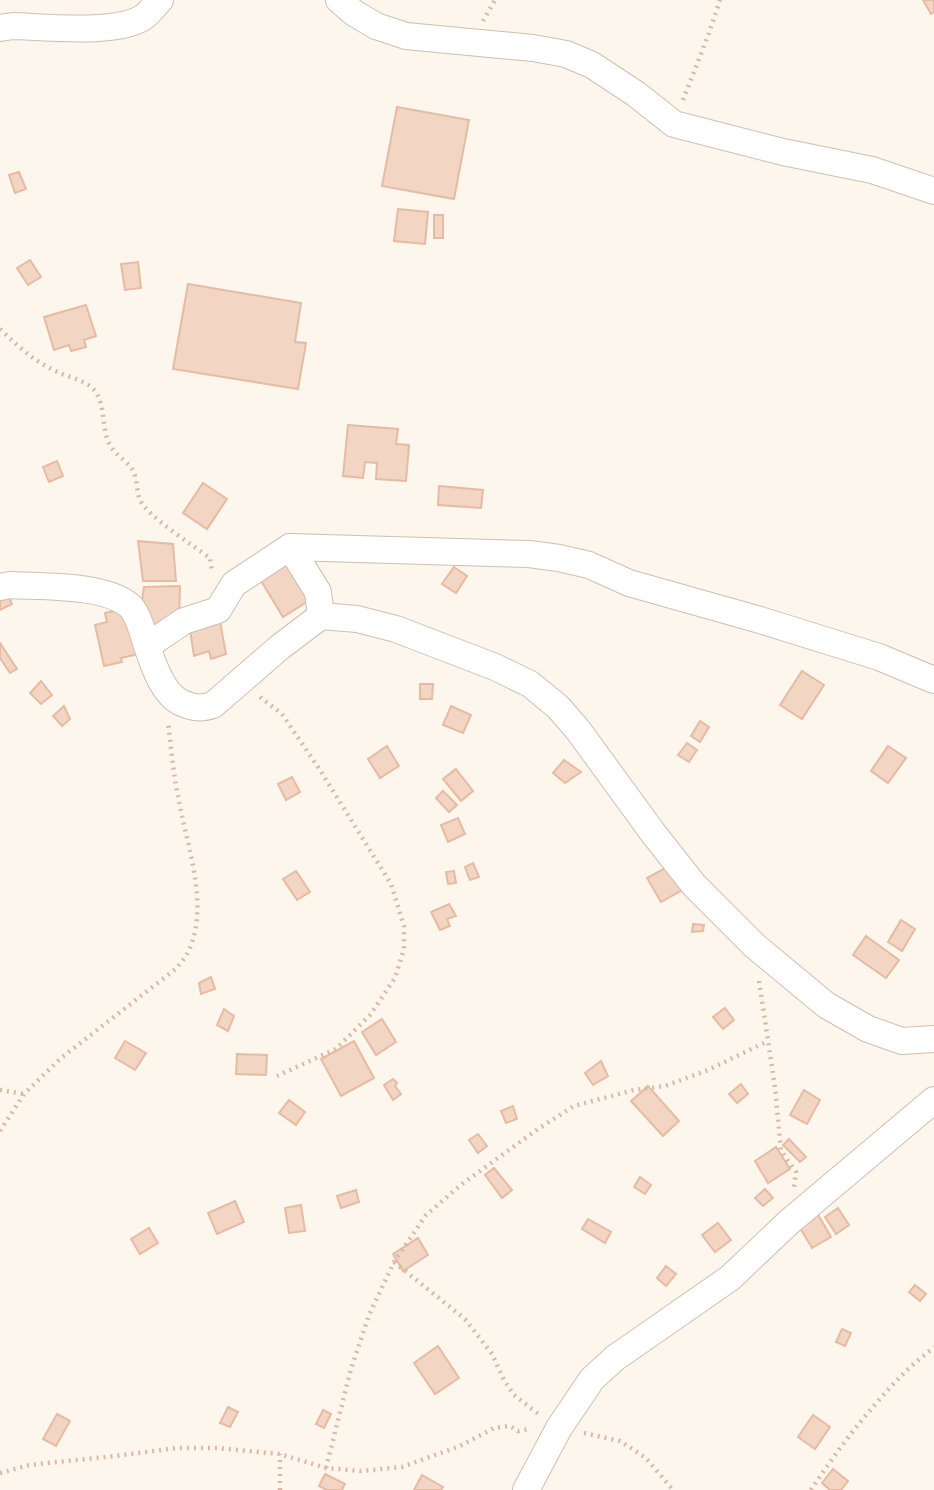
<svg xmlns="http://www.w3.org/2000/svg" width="934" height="1490" viewBox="0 0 934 1490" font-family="'Asap Condensed',sans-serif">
	<rect width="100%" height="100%" fill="#fdf6ec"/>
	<g fill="#f3d5c3" stroke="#e6bba3" stroke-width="2">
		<polygon points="923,0 934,0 934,12 931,14"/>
		<polygon points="397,107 469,120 454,199 382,186"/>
		<polygon points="19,172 26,189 15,193 9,175"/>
		<polygon points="398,209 428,212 425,244 394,241"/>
		<rect x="434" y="215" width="9" height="23"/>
		<polygon points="30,260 41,277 28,285 17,268"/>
		<polygon points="138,262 141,288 125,290 121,264"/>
		<polygon points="188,284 301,303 295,342 306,343 298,389 173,369"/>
		<polygon points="86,305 96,336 84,340 86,347 71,351 69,345 54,350 44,317"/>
		<polygon points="348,425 398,429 396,444 409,445 406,481 376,479 377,463 365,462 363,478 343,476"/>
		<polygon points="57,461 63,476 49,482 43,467"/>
		<polygon points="203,483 227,499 207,529 183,513"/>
		<polygon points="439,486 483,490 481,508 438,505"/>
		<polygon points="138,541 173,544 176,581 143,581"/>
		<polygon points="287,556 313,598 283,617 257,574"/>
		<polygon points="454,567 467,576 456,593 442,584"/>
		<polygon points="180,586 179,618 152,636 141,608 144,587"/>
		<polygon points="5,589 12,604 0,610 0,592"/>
		<polygon points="128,608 143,653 121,658 122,662 104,666 95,625 107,622 105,613"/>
		<polygon points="219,616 226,654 211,659 209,651 194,656 189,623"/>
		<polygon points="0,643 17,669 10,673 0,658"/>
		<polygon points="802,671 824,685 802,719 780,705"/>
		<polygon points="41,681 52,695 41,704 30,693"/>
		<polygon points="420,684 433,684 432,699 420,699"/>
		<polygon points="64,706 70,719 62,726 53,716"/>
		<polygon points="451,706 471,715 463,733 443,725"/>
		<polygon points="700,721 709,727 700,742 691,736"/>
		<polygon points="687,743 697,750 689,762 678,755"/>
		<polygon points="387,746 399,766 380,778 368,759"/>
		<polygon points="888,746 906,758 888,783 871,771"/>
		<polygon points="564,760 581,772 565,783 553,773"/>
		<polygon points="456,769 473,791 461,801 443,779"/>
		<polygon points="292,777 300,792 286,800 278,784"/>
		<polygon points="443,791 457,805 449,812 436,798"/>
		<polygon points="458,818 465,834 448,842 441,825"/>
		<polygon points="473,863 479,877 470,880 465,867"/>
		<polygon points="671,865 684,889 661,902 647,878"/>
		<polygon points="296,871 310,892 297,900 283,879"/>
		<polygon points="454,871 456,883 448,884 446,872"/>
		<polygon points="449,904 456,916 447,919 450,926 440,930 431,912"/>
		<polygon points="901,920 915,929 902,951 888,942"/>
		<polygon points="693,924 704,925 703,931 692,932"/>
		<polygon points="866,936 899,960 886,978 853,955"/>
		<polygon points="211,977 215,989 201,994 199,983"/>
		<polygon points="725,1008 734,1020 723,1029 713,1017"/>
		<polygon points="224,1009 234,1016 228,1031 217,1025"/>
		<polygon points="382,1019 396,1042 376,1055 362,1032"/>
		<polygon points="125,1041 146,1053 135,1070 115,1058"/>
		<polygon points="354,1041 374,1078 341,1096 321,1059"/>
		<polygon points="237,1054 267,1055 266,1075 236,1074"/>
		<polygon points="601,1061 608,1076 593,1085 585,1073"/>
		<polygon points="393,1079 397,1083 395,1086 401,1094 393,1100 384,1085"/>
		<polygon points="741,1084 748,1094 737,1103 729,1094"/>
		<polygon points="648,1086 679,1121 663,1136 631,1101"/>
		<polygon points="804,1090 820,1100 807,1124 790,1115"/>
		<polygon points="289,1100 305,1112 296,1125 279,1113"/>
		<polygon points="513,1106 517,1119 506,1123 501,1111"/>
		<polygon points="478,1134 487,1146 478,1153 469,1140"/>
		<polygon points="789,1139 806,1157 800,1162 783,1145"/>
		<polygon points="776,1147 790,1169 768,1183 755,1161"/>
		<polygon points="494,1168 512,1190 502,1198 485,1175"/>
		<polygon points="640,1177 651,1185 645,1194 634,1187"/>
		<polygon points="765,1189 773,1198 763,1206 755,1198"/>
		<polygon points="356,1190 359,1202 341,1208 337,1196"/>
		<polygon points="235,1201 244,1222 217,1234 208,1213"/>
		<polygon points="301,1205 305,1231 289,1233 285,1208"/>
		<polygon points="813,1206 831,1237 812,1248 794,1218"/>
		<polygon points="838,1208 849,1225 836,1234 825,1217"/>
		<polygon points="588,1219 611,1232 605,1243 582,1229"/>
		<polygon points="718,1223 731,1240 715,1252 702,1235"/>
		<polygon points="149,1228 158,1243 140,1254 131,1239"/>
		<polygon points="418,1238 428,1255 403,1271 393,1254"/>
		<polygon points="666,1266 676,1274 666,1286 657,1278"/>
		<polygon points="915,1285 926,1294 920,1301 909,1292"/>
		<polygon points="842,1329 851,1333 845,1346 836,1342"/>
		<polygon points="438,1346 459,1378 435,1394 414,1363"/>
		<polygon points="228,1407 238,1412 230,1427 220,1423"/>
		<polygon points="323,1410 331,1414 324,1428 316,1424"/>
		<polygon points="57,1414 70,1421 56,1446 43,1439"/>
		<polygon points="813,1415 830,1427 815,1449 798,1437"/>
		<polygon points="833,1469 848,1481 841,1490 830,1490 822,1483"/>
		<polygon points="325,1474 345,1484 342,1490 327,1490 319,1486"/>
		<polygon points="422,1475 443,1487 441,1490 414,1490"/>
	</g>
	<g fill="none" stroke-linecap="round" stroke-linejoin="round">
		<defs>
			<g id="minor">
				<polyline points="339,0 354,13 376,26 406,36 533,48 566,54 592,65 636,94 674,124 783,152 872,170 934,191"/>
				<path d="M0,28L13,26C45,27 121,35 145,16C150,12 155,5 160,0"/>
				<polyline points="290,547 318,592 321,616 357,619 396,629 495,667 530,684 558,707 578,730 653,833 694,885 755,946 826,1005 868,1029 902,1041 934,1039"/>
				<path d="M0,587L10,585C42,587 105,584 130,606C137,613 139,622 142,630C149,652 160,694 182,703C194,708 201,709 213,705L280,647L321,616"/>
				<polyline points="147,646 184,621 218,610 234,584 290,547 529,554 559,558 589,565 629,583 760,620 879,657 934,680"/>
				<polyline points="526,1490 559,1428 592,1379 615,1358 730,1278 789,1222 934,1100"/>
			</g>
		</defs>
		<use href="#minor" stroke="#d1beb0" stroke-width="28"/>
		<g stroke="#d9b8a5" stroke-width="4.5" stroke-dasharray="2 5" stroke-linecap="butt">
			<polyline points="483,21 495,0"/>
			<polyline points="683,100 709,33 720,0"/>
			<path d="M0,329C21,349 38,365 65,375C76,379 91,383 97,394C105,409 102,426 108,441C113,454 125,459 132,469C138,478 136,491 140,500C148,517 194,546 210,558L212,571"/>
			<polyline points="260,697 282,714 320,770 391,884 404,926 404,949 395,978 370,1015 336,1049 277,1076"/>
			<polyline points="759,981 775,1087 781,1151 796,1172 794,1187"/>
			<polyline points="0,1090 24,1094"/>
			<path d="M0,1131L24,1094L61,1058L177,968C181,962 186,957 189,950C210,904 186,843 178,796C173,772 171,746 168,721"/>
			<polyline points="394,1262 465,1319 492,1354 504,1380 514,1395 541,1416"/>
			<polyline points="584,1433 620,1441 646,1458 673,1490"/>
			<polyline points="326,1468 351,1369 369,1315 394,1262 426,1215 462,1184 538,1129 574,1106 634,1090 665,1086 708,1070 768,1041"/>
			<polyline points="0,1473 29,1465 115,1456 176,1448 217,1448 280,1454 326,1468 360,1471 402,1467 460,1446 494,1428 510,1426 518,1431 529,1429"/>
			<polyline points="280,1490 280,1454"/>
			<path d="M811,1490C837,1450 868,1410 902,1375C912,1365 923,1356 934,1347"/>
		</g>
		<use href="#minor" stroke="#fff" stroke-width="26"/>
	</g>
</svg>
